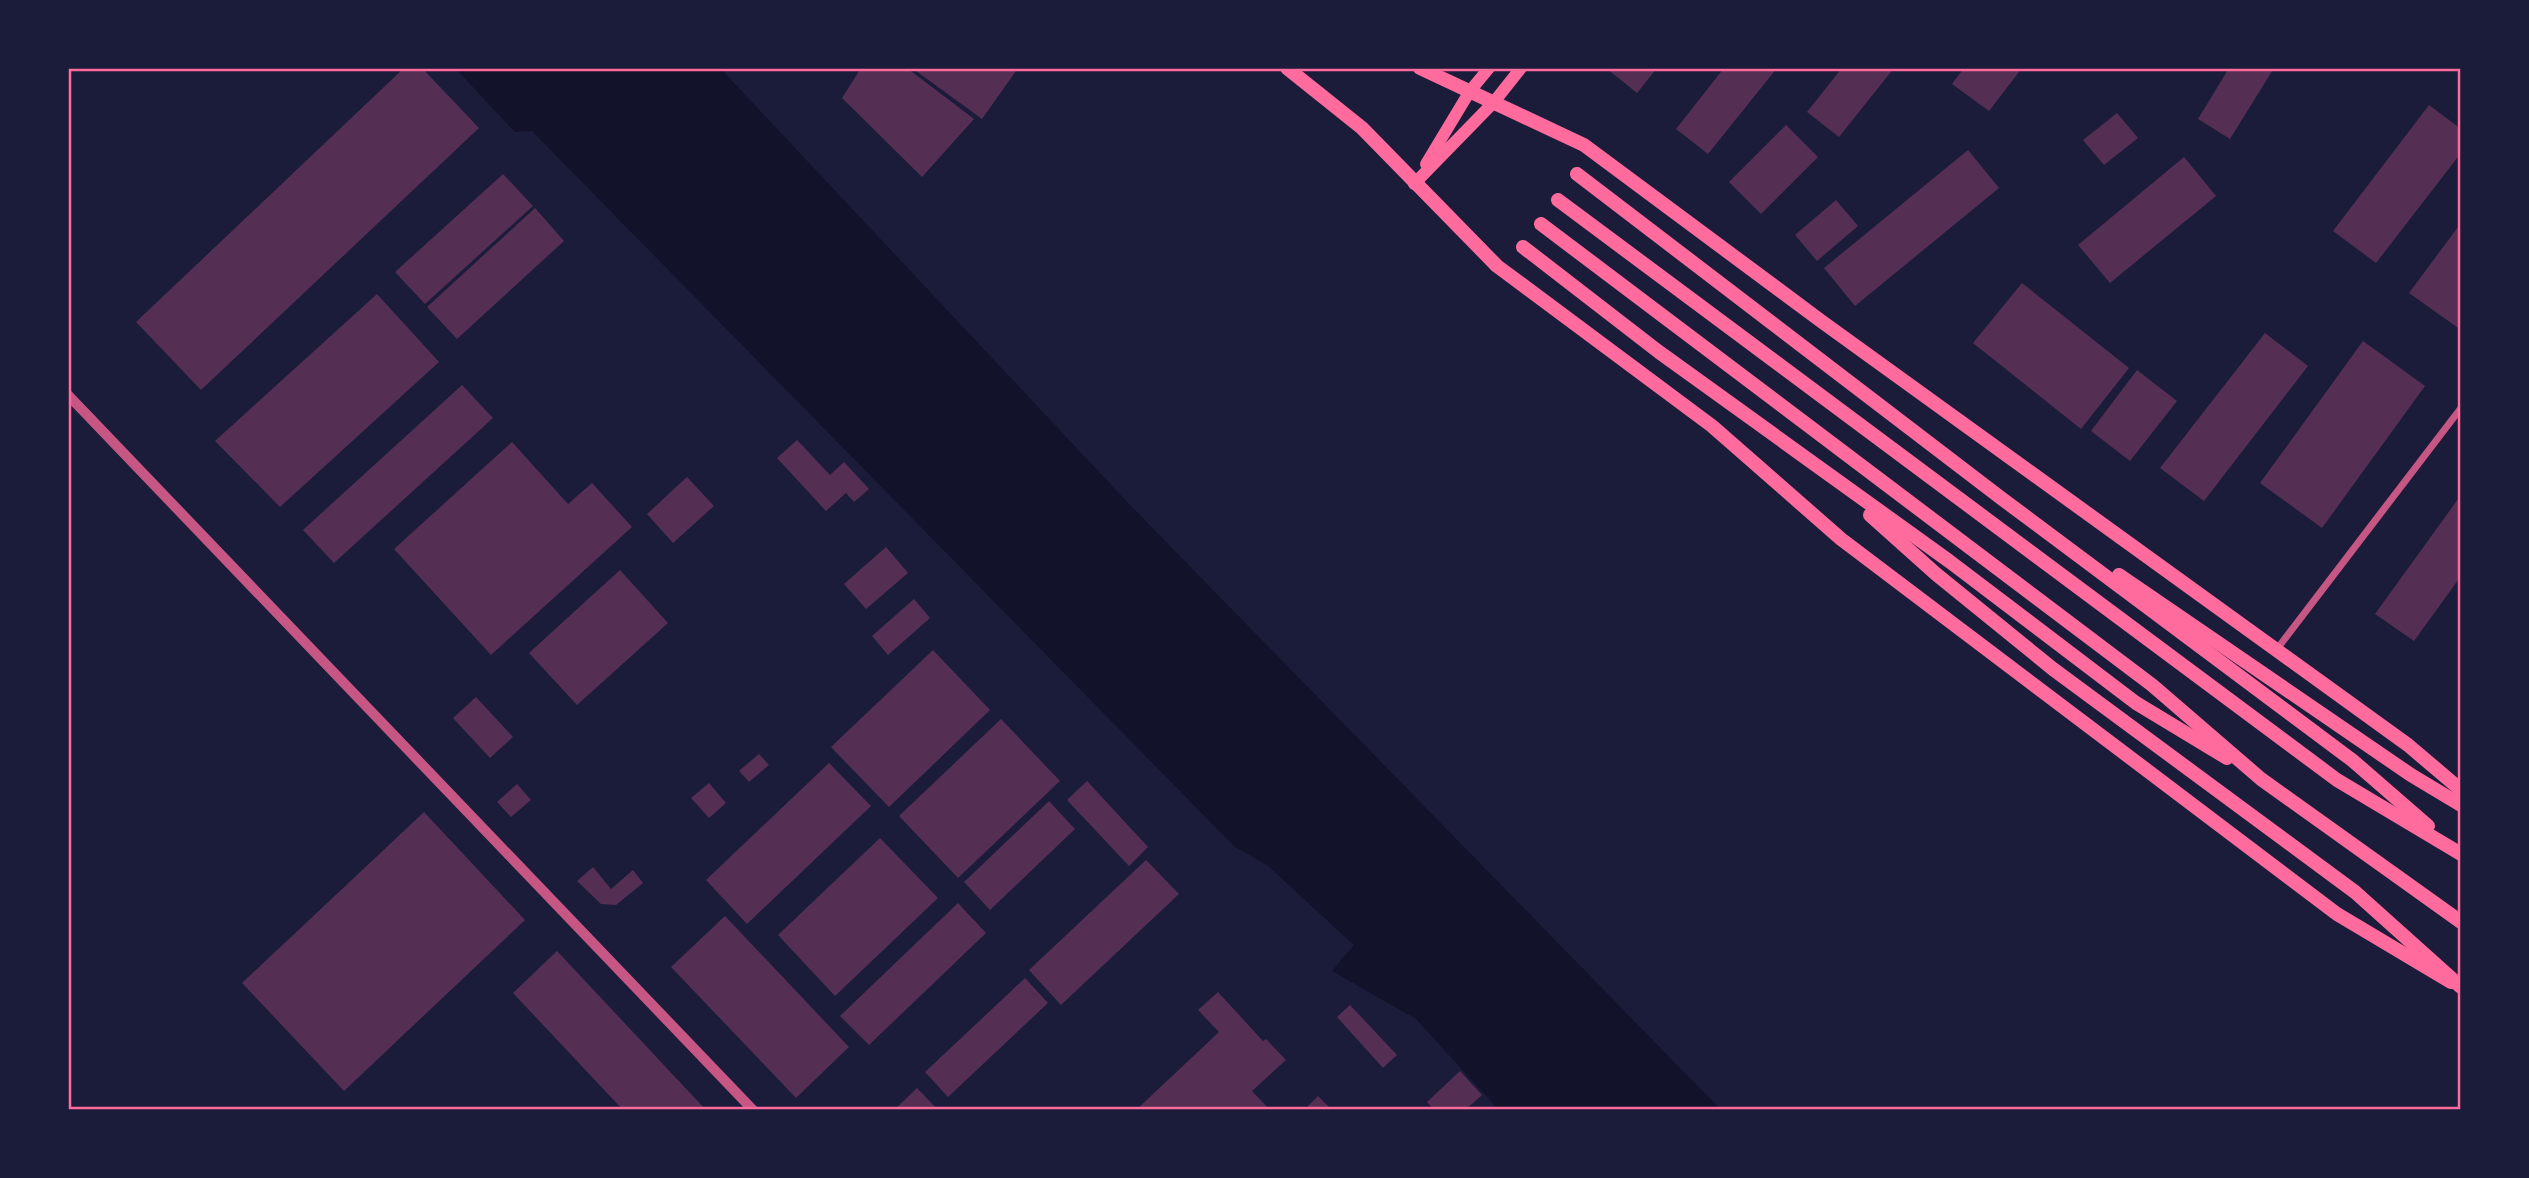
<svg xmlns="http://www.w3.org/2000/svg" width="2529" height="1178" viewBox="0 0 2529 1178" font-family="Mulish,sans-serif">
	<rect width="100%" height="100%" fill="#1b1b3a"/>
	<polygon fill="#12122b" points="455,68 720,68 1129,504 1721,1110 1499,1110 1416,1019 1332,971 1354,945 1267,865 1235,847 532,131 515,132"/>
	<g fill="#542f53">
		<polygon points="404,68 422,68 479,128 201,390 136,322"/>
		<polygon points="861,68 907,68 974,119 922,177 842,98"/>
		<polygon points="912,68 1018,68 982,119"/>
		<polygon points="1606,68 1657,68 1637,93"/>
		<polygon points="1724,68 1777,68 1708,154 1676,129"/>
		<polygon points="1842,68 1894,68 1839,137 1807,112"/>
		<polygon points="1964,68 2022,68 1989,111 1952,84"/>
		<polygon points="2229,68 2274,68 2230,139 2198,119"/>
		<polygon points="2429,105 2461,129 2461,153 2376,263 2333,231"/>
		<polygon points="2117,113 2138,138 2104,165 2083,140"/>
		<polygon points="1786,125 1818,157 1761,214 1729,182"/>
		<polygon points="1968,150 1999,188 1855,306 1824,268"/>
		<polygon points="2184,157 2216,196 2110,283 2078,245"/>
		<polygon points="503,174 533,206 425,304 395,272"/>
		<polygon points="1836,200 1858,226 1817,261 1795,235"/>
		<polygon points="535,208 564,241 457,339 427,307"/>
		<polygon points="2461,223 2461,330 2409,293"/>
		<polygon points="2022,283 2129,368 2081,429 1973,343"/>
		<polygon points="377,294 439,362 280,507 215,441"/>
		<polygon points="2265,333 2308,366 2204,501 2160,468"/>
		<polygon points="2363,341 2425,386 2322,528 2260,483"/>
		<polygon points="2137,370 2177,401 2130,461 2091,431"/>
		<polygon points="462,385 493,418 334,563 303,530"/>
		<polygon points="797,440 830,475 844,462 869,489 854,502 846,493 826,511 777,458"/>
		<polygon points="512,442 568,504 592,483 632,527 491,655 394,549"/>
		<polygon points="687,477 714,506 673,543 647,514"/>
		<polygon points="2461,495 2461,576 2414,641 2375,614"/>
		<polygon points="886,547 908,573 866,609 844,584"/>
		<polygon points="620,570 668,623 577,705 529,653"/>
		<polygon points="914,599 930,618 888,655 872,636"/>
		<polygon points="933,650 990,710 889,807 831,747"/>
		<polygon points="476,697 513,737 490,758 453,718"/>
		<polygon points="1001,719 1060,781 958,878 899,816"/>
		<polygon points="759,754 769,765 749,782 739,771"/>
		<polygon points="829,763 871,806 747,924 706,880"/>
		<polygon points="1087,781 1148,847 1129,866 1067,800"/>
		<polygon points="709,783 726,803 709,818 691,798"/>
		<polygon points="517,784 531,800 511,817 497,802"/>
		<polygon points="1049,801 1075,829 990,910 964,882"/>
		<polygon points="424,812 525,920 344,1091 242,983"/>
		<polygon points="880,838 938,898 835,996 778,935"/>
		<polygon points="1146,860 1179,894 1061,1005 1029,970"/>
		<polygon points="593,867 611,889 633,870 643,883 616,905 601,904 577,881"/>
		<polygon points="958,903 986,933 869,1045 840,1016"/>
		<polygon points="725,916 849,1047 796,1098 671,967"/>
		<polygon points="557,951 706,1110 623,1110 513,993"/>
		<polygon points="1025,978 1048,1003 948,1097 925,1072"/>
		<polygon points="1218,992 1263,1041 1266,1039 1286,1060 1252,1091 1270,1110 1136,1110 1219,1032 1198,1010"/>
		<polygon points="1350,1005 1397,1055 1383,1068 1337,1017"/>
		<polygon points="1460,1071 1482,1095 1465,1110 1434,1110 1427,1102"/>
		<polygon points="917,1088 938,1110 894,1110"/>
		<polygon points="1318,1096 1332,1110 1304,1110"/>
	</g>
	<g fill="none" stroke-linecap="round" stroke-linejoin="round">
		<polyline stroke="#c65784" stroke-width="7" points="2277,649 2461,408"/>
		<polyline stroke="#c65784" stroke-width="10" points="68,395 753,1110"/>
		<g stroke="#ff6b9d" stroke-width="12">
			<polyline points="1426,164 1470,91 1489,68"/>
			<polyline points="1414,184 1494,102 1521,68"/>
		</g>
		<g stroke="#ff6b9d" stroke-width="14">
			<polyline points="1287,68 1362,128 1497,266 1712,426 1841,539 2337,914 2451,982"/>
			<polyline points="1420,68 1584,145 1821,321 2408,745 2461,790"/>
		</g>
		<g stroke="#ff6b9d" stroke-width="14">
			<polyline points="1577,174 2001,498 2352,760 2428,826"/>
			<polyline points="1558,200 2337,780 2461,854"/>
			<polyline points="1541,224 2152,685 2261,779 2461,922"/>
			<polyline points="1523,247 1659,352 1949,561 2136,703 2227,758"/>
			<polyline points="1870,515 1936,574 2053,669 2355,892 2461,987"/>
			<polyline points="2119,575 2411,775 2461,805"/>
		</g>
	</g>
	<rect width="2529" height="1178" fill="none" stroke="#1b1b3a" stroke-width="140"/>
	<rect x="70" y="70" width="2389" height="1038" fill="none" stroke="#ff6b9d" stroke-width="2.5"/>
</svg>
